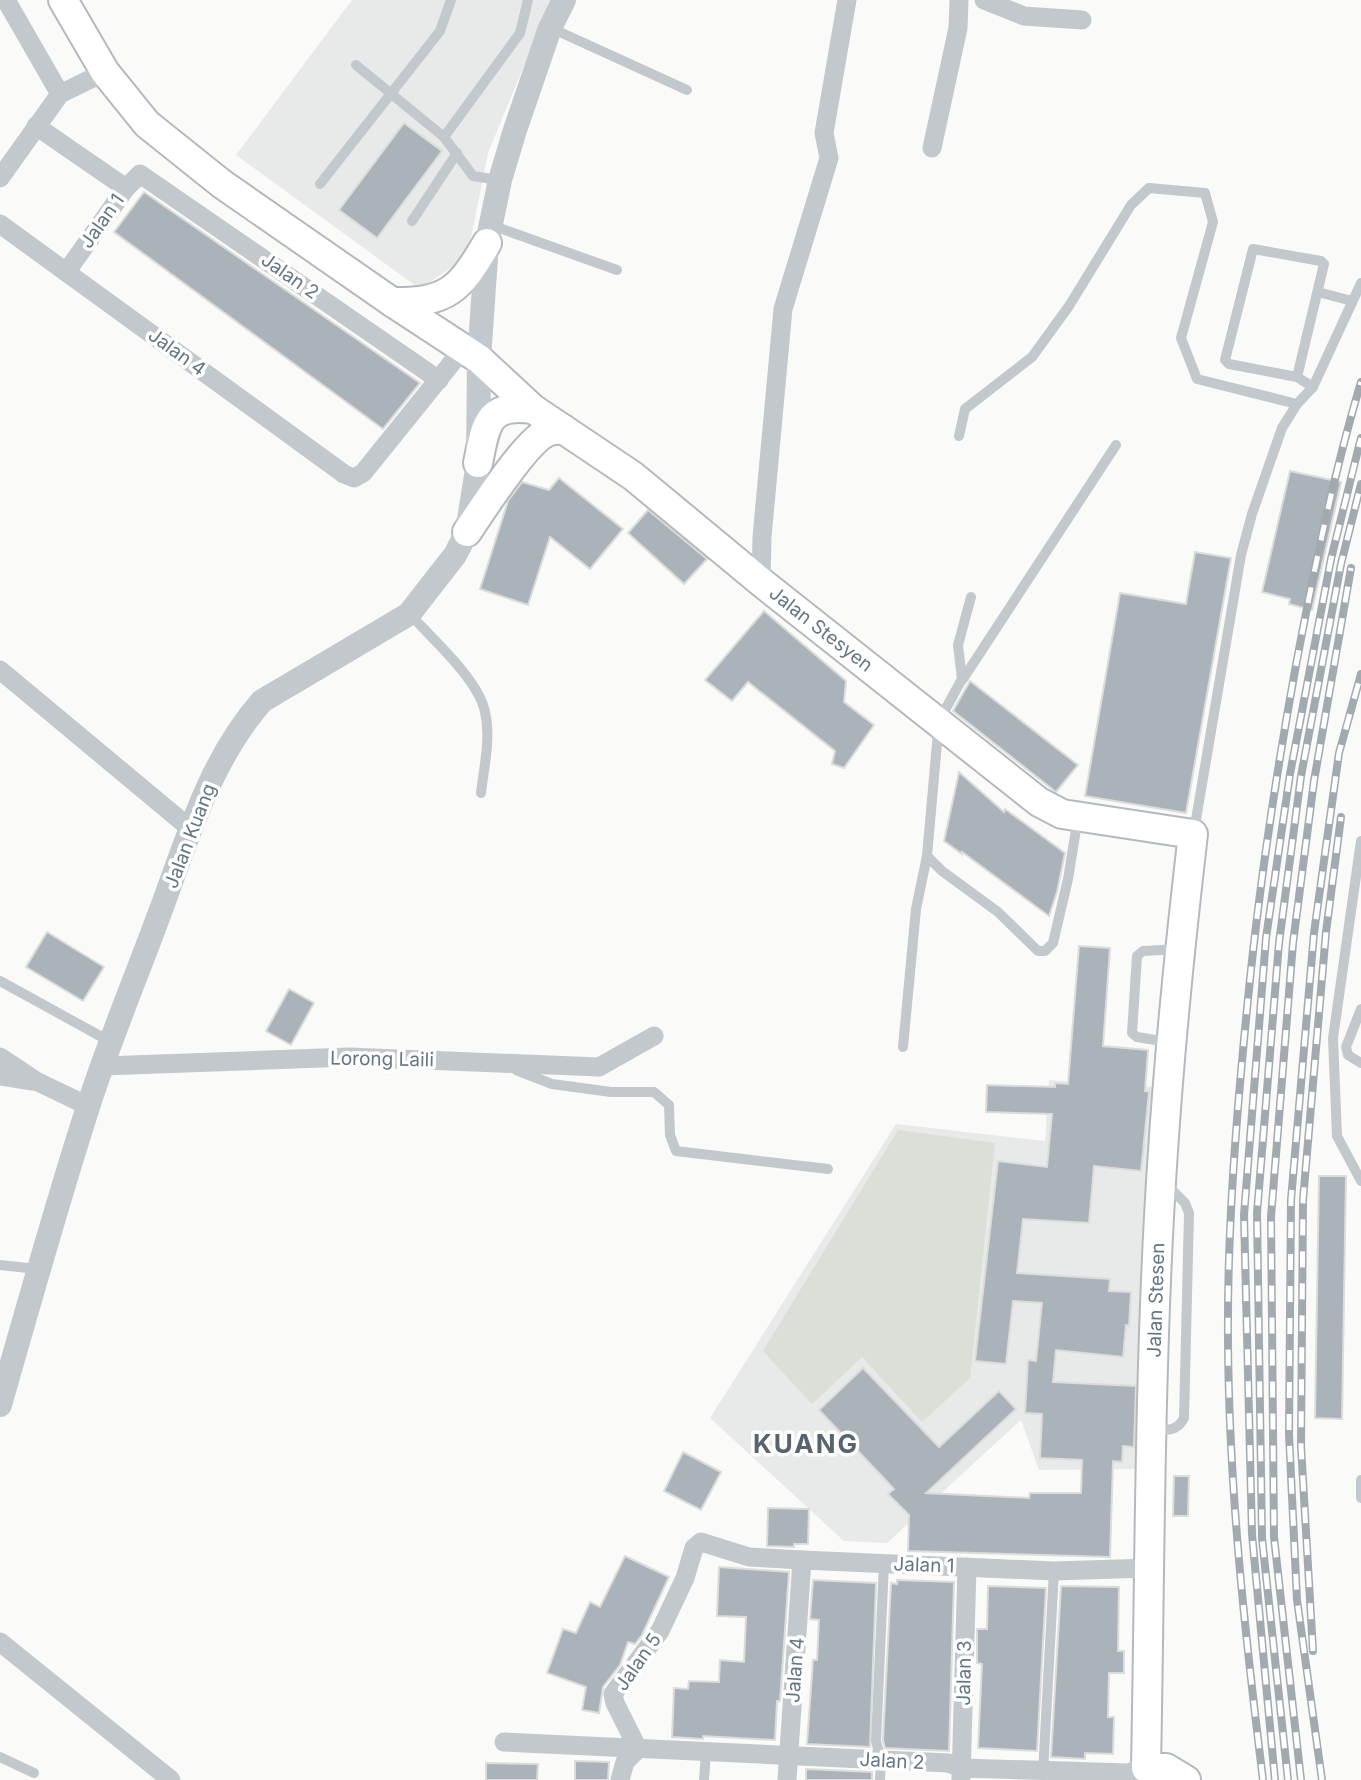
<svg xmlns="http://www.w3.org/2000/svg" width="1361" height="1780" viewBox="0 0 1361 1780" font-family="Inter,sans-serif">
	<rect width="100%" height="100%" fill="#fafaf8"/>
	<g fill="#e8e9e9">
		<polygon points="352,0 551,0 488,153 469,248 455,265 420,289 236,155"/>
		<polygon points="1049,1080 1154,1087 1137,1469 1039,1470 1021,1420 887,1543 844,1541 710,1418 896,1124 1045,1141"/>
	</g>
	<polygon fill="#dadfd7" points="898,1130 995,1143 970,1378 922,1422 862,1357 812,1404 763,1351"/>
	<g fill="#aab3b9" stroke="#dcdcda" stroke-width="2">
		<polygon points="404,123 442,151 377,238 339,210"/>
		<polygon points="144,192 420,383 383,429 114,232"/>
		<polygon points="1290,471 1341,482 1312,610 1289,604 1290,599 1262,592"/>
		<polygon points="559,478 623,529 590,569 550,537 528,605 480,589 508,501 522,482 549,490"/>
		<polygon points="648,510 707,559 684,584 628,533"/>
		<polygon points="1195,552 1231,558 1186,813 1085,796 1120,593 1186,604"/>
		<polygon points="764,611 846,681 844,702 874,725 844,768 832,764 835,751 748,682 732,701 705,680"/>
		<polygon points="970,681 1078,765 1056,792 953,711"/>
		<polygon points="959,772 1004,812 1005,809 1065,853 1057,892 1049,916 962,852 962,854 944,841"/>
		<polygon points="47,932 104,967 83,1001 26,967"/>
		<polygon points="1079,946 1110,948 1103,1046 1148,1050 1145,1091 1149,1092 1141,1171 1094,1166 1089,1223 1023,1219 1017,1273 1110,1279 1109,1291 1131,1292 1129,1326 1126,1325 1123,1357 1056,1350 1053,1382 1136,1386 1134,1447 1123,1446 1122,1462 1113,1461 1110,1557 908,1551 909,1515 888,1494 894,1489 819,1410 863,1368 939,1447 999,1391 1016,1409 926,1493 1029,1498 1030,1493 1081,1493 1082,1460 1040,1458 1042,1414 1025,1413 1028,1360 1036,1361 1042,1303 1013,1301 1006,1364 975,1361 998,1161 1047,1167 1052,1114 986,1112 987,1085 1055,1087 1055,1083 1068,1084"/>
		<polygon points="289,989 314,1003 291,1045 266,1031"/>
		<polygon points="1319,1176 1346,1176 1342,1419 1315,1418"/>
		<polygon points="683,1452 721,1472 701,1510 664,1491"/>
		<polygon points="1174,1476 1189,1476 1188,1516 1173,1516"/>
		<polygon points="768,1508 809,1509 808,1544 794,1544 794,1547 767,1546"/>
		<polygon points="625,1556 669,1577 642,1635 635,1644 628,1642 620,1665 603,1687 599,1713 582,1710 586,1687 547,1673 563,1629 576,1633 590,1602 600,1607"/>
		<polygon points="719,1567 789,1572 780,1701 777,1701 775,1740 703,1736 703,1739 672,1737 674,1688 688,1689 689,1681 719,1682 720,1660 744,1662 746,1617 717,1616"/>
		<polygon points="813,1580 876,1583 870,1747 807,1744 813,1660 817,1660 819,1620 810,1619"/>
		<polygon points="897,1580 954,1582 949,1751 885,1748 883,1740 891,1583 897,1584"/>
		<polygon points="988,1586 1046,1588 1037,1751 978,1748 982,1664 977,1663 977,1629 987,1629"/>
		<polygon points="1061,1586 1119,1587 1118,1651 1124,1651 1124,1673 1109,1673 1108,1717 1114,1717 1113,1754 1085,1753 1085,1759 1051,1757"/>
		<polygon points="575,1761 609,1762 608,1780 575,1780"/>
		<polygon points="486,1763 538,1764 537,1780 486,1780"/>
		<polygon points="806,1769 872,1772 872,1780 806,1780"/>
	</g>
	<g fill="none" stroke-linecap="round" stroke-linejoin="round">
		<defs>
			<g id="secondary">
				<path d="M63,0L105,72L147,124L222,184L392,302L479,359L533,409L633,476L761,582L1039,802L1062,814L1193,834C1180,945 1169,1055 1162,1166C1149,1366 1150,1567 1146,1768H1166L1186,1780"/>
				<path d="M392,302C448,303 460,289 487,243"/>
				<path d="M478,463C486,424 487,403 533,409"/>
				<path d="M467,532C482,510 525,442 547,432C551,430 558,430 563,429"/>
			</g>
		</defs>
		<use href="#secondary" stroke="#b3babf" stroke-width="32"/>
		<g stroke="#c3c8cc" stroke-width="10">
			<polyline points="551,28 687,90"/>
			<polyline points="356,65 444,137 473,176 498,180"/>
			<polyline points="444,137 520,33 528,0"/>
			<polyline points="320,184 440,31 451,0"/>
			<polyline points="412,221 457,153"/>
			<polyline points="491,225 617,270"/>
			<polyline points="1318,292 1352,301"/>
			<polyline points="1297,377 1324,264 1321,261 1253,249 1225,360 1229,364 1297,377 1313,387"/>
			<polyline points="959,436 965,409 1032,357 1069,306 1131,205 1149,188 1205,193 1213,222 1181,338 1197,379 1297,404"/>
			<polyline points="971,597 958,645 962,679 939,721 927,856 942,871 998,912 1038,951 1045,951 1053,943 1068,879 1078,817"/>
			<path d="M410,614C432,639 479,680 485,712C491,738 484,767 481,793"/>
			<polyline points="963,679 1116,445"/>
			<polyline points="1194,831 1241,555 1252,514 1282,428 1297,404 1313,387 1361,283"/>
			<polyline points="1361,841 1333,1038 1337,1136 1361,1181"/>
			<polyline points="0,981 111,1042"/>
			<polyline points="1361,1009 1346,1047 1348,1055 1361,1063"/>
			<polyline points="1168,1042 1137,1037 1132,1033 1137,956 1143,951 1180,949"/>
			<polyline points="903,1047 916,909 927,856"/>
			<polyline points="516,1070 552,1084 611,1092 654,1092 669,1105 670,1135 676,1151 828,1169"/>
			<polyline points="0,1265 37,1269"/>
			<path d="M1153,1430C1166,1430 1177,1432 1184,1418L1189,1213L1185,1203L1166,1184"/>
			<polyline points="1361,1498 1361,1480"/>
			<polyline points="0,1757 34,1773"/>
			<polyline points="1043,1773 1054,1571"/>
			<polyline points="704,1780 706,1752"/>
			<polyline points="880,1780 881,1760 876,1741 884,1563"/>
		</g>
		<g stroke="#c3c8cc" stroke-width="19">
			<polyline points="6,0 60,94"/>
			<polyline points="984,0 1024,16 1082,20"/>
			<polyline points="36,126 126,188"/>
			<polyline points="932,148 958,28 959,0"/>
			<polyline points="0,178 60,94 105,72"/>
			<polyline points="0,224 344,474 354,478 363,473 463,349"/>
			<polyline points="67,271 126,188 140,174 439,380"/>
			<polyline points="761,582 762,537 783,309 829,158 824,133 847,0"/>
			<polyline points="0,670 192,830"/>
			<polyline points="0,1057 36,1081 88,1106"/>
			<polyline points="103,1066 349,1057 599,1067 654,1036"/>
			<polyline points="0,1076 32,1081"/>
			<polyline points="0,1642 171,1780"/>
			<polyline points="504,1742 948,1763 962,1768 1128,1773 1146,1768 1145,1779"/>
			<polyline points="638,1749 615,1703 613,1694 660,1631 685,1578 694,1548 701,1542 749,1557 802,1560 1054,1571 1150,1568"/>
			<polyline points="961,1779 967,1567"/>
			<polyline points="620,1780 625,1762 638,1749"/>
			<polyline points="787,1780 802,1560"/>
		</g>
		<path stroke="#c3c8cc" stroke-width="24" d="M0,1405C28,1306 56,1207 87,1110C108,1044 135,980 159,915C187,841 209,761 262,701L409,614L455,555L467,532L478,463L479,359L487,243L500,180L515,130L550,28L564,0"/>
		<use href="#secondary" stroke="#fff" stroke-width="28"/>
		<defs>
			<g id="rail">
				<polyline points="1313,1651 1301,1446 1303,1200 1326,932 1341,817"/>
				<path d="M1263,1780C1245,1634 1229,1489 1228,1342C1227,1231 1236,1120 1247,1009C1258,894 1275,780 1296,665C1314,570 1333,476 1361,382"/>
				<polyline points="1275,1780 1252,1534 1244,1215 1266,938 1290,774 1331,559 1361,438"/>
				<polyline points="1288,1780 1262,1538 1257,1213 1279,943 1301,776 1341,564 1361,484"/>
				<polyline points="1301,1780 1274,1537 1271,1217 1293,943 1314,781 1351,568"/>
				<polyline points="1322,1780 1297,1600 1289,1434 1291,1200 1314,933 1339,753 1361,674"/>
			</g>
		</defs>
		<use href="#rail" stroke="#a2aab0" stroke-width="8"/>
		<use href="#rail" stroke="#fff" stroke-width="5" stroke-dasharray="16" stroke-linecap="butt"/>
	</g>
	<g text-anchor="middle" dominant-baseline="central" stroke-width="7" stroke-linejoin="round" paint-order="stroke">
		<g font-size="19" fill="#657683" stroke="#fff">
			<text transform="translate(102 221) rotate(-55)">Jalan 1</text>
			<text transform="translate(290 276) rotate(35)">Jalan 2</text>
			<text transform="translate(177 352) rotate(36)">Jalan 4</text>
			<text transform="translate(821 629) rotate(38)">Jalan Stesyen</text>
			<text transform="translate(190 836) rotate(-69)">Jalan Kuang</text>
			<text transform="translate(382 1059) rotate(1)">Lorong Laili</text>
			<text transform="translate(1156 1300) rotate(-88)">Jalan Stesen</text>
			<text transform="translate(924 1565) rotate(2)">Jalan 1</text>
			<text transform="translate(638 1662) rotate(-55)">Jalan 5</text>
			<text transform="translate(795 1670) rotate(-86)">Jalan 4</text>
			<text transform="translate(964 1673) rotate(-89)">Jalan 3</text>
			<text transform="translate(892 1761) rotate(3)">Jalan 2</text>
		</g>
		<g font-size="26" font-weight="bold" letter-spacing="2" fill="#57646e" stroke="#fff">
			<text x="806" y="1443">KUANG</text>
		</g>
	</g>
</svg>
